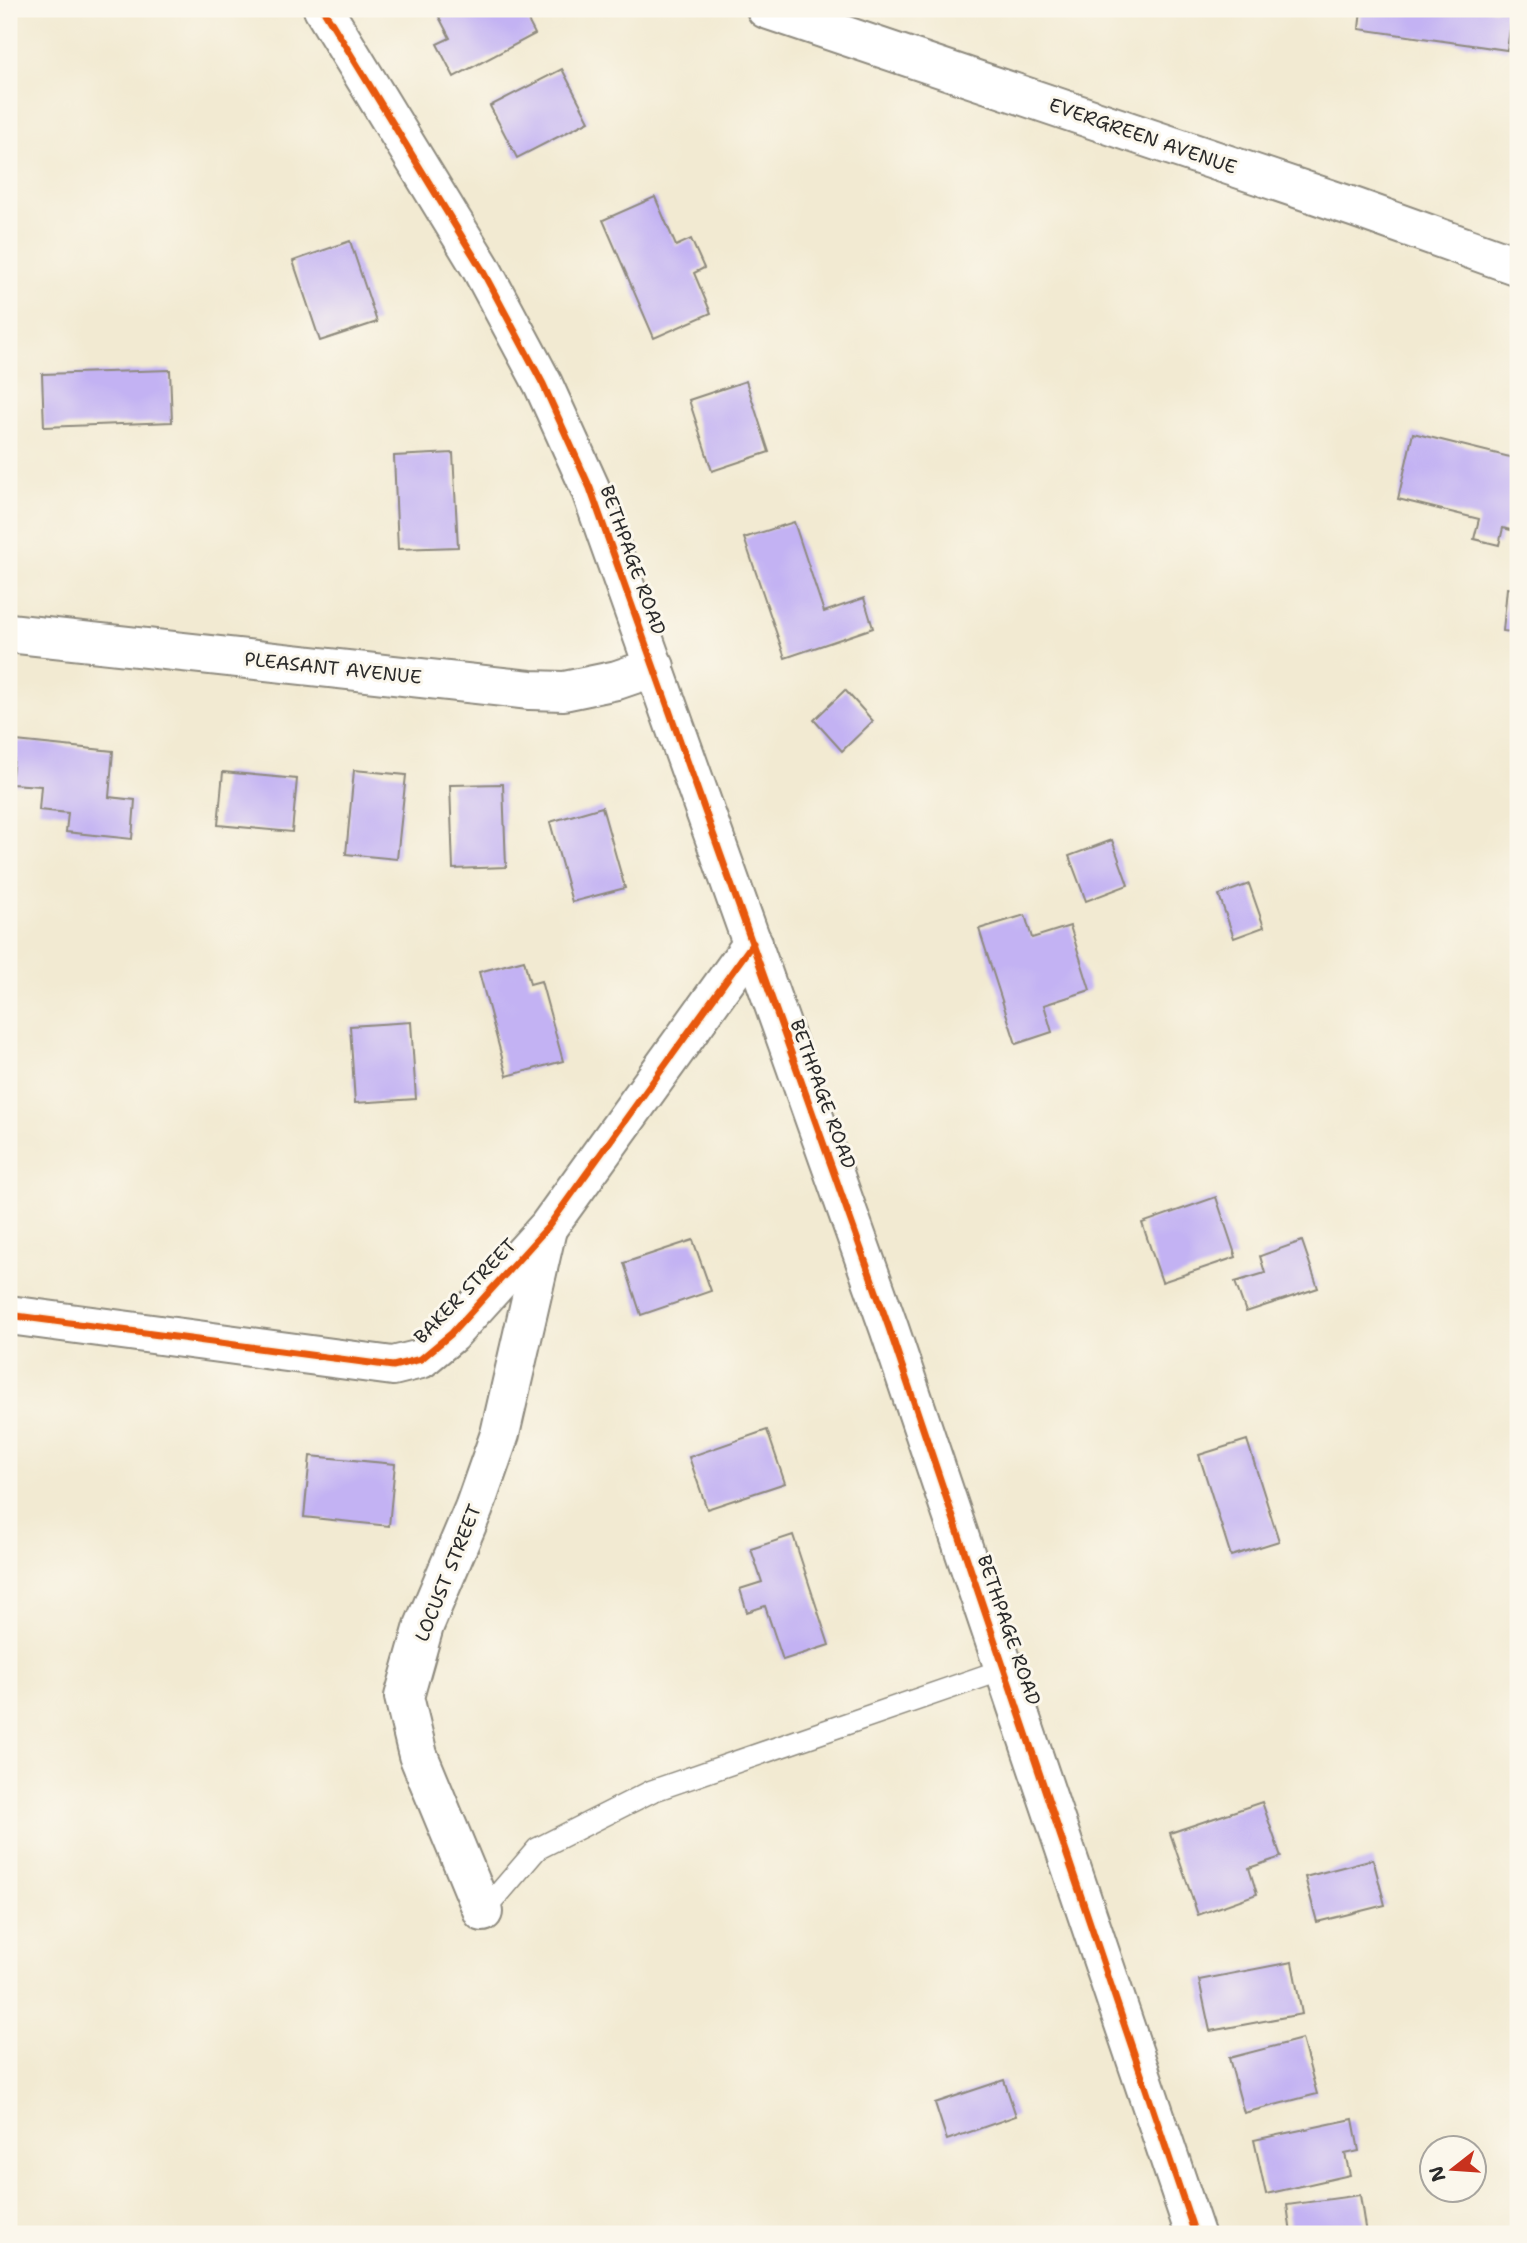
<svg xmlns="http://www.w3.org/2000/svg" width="1527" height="2243" viewBox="0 0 1527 2243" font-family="'Shantell Sans',sans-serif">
	<rect width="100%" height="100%" fill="#fbf7ec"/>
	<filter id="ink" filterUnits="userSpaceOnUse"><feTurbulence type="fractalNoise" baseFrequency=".0143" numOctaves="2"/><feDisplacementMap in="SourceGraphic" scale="14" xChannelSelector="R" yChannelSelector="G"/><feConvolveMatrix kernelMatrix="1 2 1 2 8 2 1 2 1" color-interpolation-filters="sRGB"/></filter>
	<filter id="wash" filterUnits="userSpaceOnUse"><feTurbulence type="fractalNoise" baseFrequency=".00686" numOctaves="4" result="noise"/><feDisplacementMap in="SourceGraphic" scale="28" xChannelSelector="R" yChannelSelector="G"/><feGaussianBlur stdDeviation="1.57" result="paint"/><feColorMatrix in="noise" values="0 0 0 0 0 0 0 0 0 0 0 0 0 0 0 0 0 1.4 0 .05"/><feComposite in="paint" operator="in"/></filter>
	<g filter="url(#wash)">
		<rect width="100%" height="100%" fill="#f2ead2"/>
		<g id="blocks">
			<g fill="#c3b2f3">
				<polygon points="454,9 522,9 535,34 454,77 437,44 450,38 439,17"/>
				<polygon points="1361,9 1513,9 1507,50 1359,29"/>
				<polygon points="562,69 589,121 517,158 490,106"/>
				<polygon points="655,197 676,246 691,239 704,268 694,273 711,313 654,338 603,220"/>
				<polygon points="350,241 377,322 320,341 293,261"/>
				<polygon points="170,370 172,422 44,427 42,374"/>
				<polygon points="746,381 769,452 712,471 689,400"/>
				<polygon points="1413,433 1518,459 1518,532 1503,528 1499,545 1474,539 1479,519 1398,499"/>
				<polygon points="453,453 458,547 398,549 394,456"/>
				<polygon points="794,522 824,612 864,598 873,628 785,658 744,538"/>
				<polygon points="1507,588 1518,589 1518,633 1503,631"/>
				<polygon points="845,690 873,721 842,751 814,720"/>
				<polygon points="16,741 113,751 109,797 135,800 132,839 66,832 68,813 39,810 41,786 11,784"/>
				<polygon points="354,770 406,775 397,859 346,854"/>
				<polygon points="223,772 297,779 292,832 218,825"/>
				<polygon points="503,784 506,867 453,869 450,785"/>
				<polygon points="602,807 625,888 572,902 550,822"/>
				<polygon points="1112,840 1128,885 1086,901 1069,856"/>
				<polygon points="1249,884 1264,927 1234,938 1219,895"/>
				<polygon points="1025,915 1032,938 1070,926 1090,990 1044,1005 1052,1032 1016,1044 979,929"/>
				<polygon points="524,960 530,984 541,981 563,1061 507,1076 479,972"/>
				<polygon points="411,1022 416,1099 355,1103 350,1026"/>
				<polygon points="1216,1197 1236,1257 1162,1282 1142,1223"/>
				<polygon points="693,1240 711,1291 641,1315 624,1263"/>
				<polygon points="1302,1241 1318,1288 1246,1312 1235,1282 1265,1273 1260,1256"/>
				<polygon points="767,1430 785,1483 707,1509 689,1457"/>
				<polygon points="1247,1440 1279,1541 1231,1556 1199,1455"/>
				<polygon points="310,1456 395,1464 389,1526 304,1517"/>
				<polygon points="793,1535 829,1645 783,1660 765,1606 747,1612 740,1589 762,1582 751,1549"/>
				<polygon points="1262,1802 1281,1857 1249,1868 1257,1894 1198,1915 1170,1833"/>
				<polygon points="1373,1859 1385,1905 1317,1922 1305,1877"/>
				<polygon points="1292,1962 1302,2014 1210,2031 1199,1980"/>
				<polygon points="1302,2039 1317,2094 1244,2113 1229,2058"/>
				<polygon points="1004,2080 1016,2116 947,2140 935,2103"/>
				<polygon points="1353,2119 1359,2151 1345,2154 1350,2175 1266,2194 1254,2140"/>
				<polygon points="1360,2195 1366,2234 1291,2234 1287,2205"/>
			</g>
		</g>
	</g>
	<g filter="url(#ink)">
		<use href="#blocks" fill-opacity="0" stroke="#8e8a7e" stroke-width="2"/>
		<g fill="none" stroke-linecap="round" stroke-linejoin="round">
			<defs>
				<polyline id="service" points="483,1912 537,1849 652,1791 1005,1669"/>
				<g id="minor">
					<polyline points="766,9 1356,208 1518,266"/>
					<polyline points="9,633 530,690 564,691 617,680 655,667"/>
					<polyline points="9,1315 393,1366 421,1359 451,1334 548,1227 753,943"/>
					<polyline points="483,1912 418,1755 404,1697 424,1626 474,1508 500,1434 547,1229"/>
				</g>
				<polyline id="tertiary" points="323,9 481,268 543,384 590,488 889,1328 1195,2234"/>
			</defs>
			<use href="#service" stroke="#8e8a7e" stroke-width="24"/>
			<use href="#minor" stroke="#8e8a7e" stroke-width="42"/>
			<use href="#tertiary" stroke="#8e8a7e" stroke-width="42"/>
			<use href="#service" stroke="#fff" stroke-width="21"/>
			<use href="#minor" stroke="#fff" stroke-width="38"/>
			<use href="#tertiary" stroke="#fff" stroke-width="38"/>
			<defs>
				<g id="cycleway">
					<polyline points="323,9 481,268 543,384 590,488 889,1328 1195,2234"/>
					<polyline points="9,1315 393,1366 421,1359 451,1334 548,1227 753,943"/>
				</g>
			</defs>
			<use href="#cycleway" stroke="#fbf7ec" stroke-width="11"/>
			<use href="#cycleway" stroke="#e8590c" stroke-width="7"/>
		</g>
	</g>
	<g text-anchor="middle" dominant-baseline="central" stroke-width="6" stroke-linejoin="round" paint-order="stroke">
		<g font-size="19" fill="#2b2b2b" stroke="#fbf7ec">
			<text transform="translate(1143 136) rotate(19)">EVERGREEN AVENUE</text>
			<text transform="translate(633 560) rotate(70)">BETHPAGE ROAD</text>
			<text transform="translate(333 668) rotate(6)">PLEASANT AVENUE</text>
			<text transform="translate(823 1094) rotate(70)">BETHPAGE ROAD</text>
			<text transform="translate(465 1291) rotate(-46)">BAKER STREET</text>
			<text transform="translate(448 1573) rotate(-68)">LOCUST STREET</text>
			<text transform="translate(1009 1630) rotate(71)">BETHPAGE ROAD</text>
		</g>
	</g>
	<rect width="1527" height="2243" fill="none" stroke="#fbf7ec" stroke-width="35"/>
	<g transform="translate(1453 2169) rotate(253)"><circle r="33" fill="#fbf7ec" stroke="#a8a59f" stroke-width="2"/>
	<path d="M0-5L12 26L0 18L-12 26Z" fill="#c8321e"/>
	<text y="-10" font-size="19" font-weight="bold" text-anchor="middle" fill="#2b2b2b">N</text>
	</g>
</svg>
